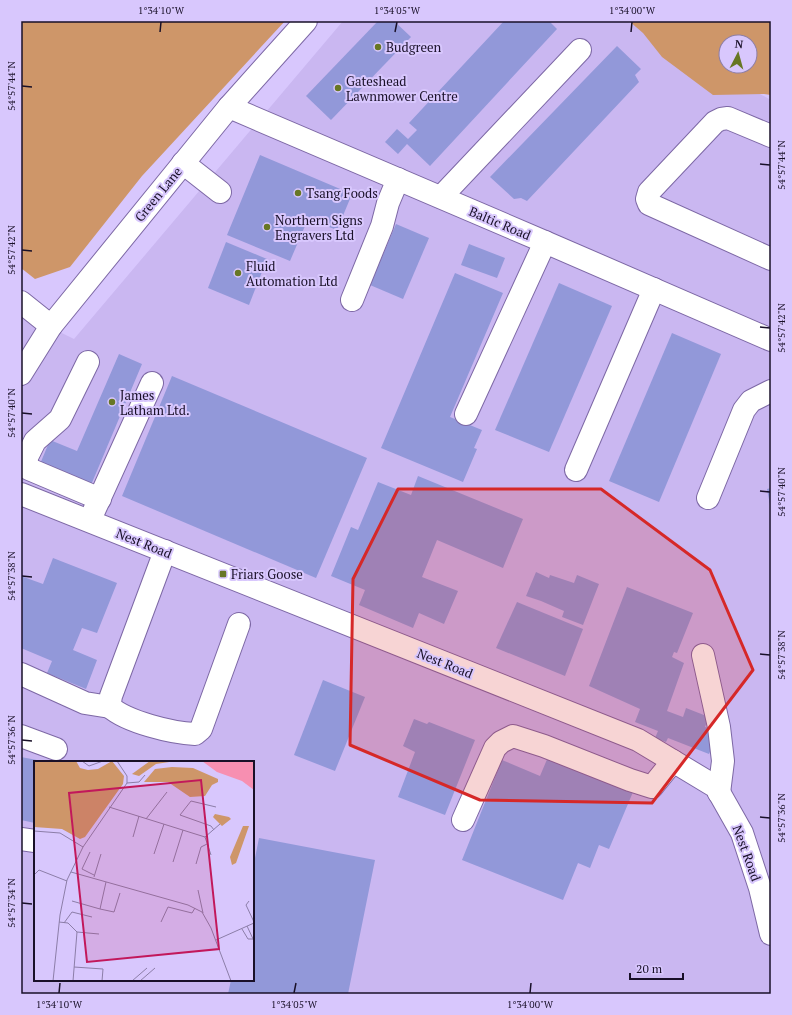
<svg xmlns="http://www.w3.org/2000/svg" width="792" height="1015" viewBox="0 0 792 1015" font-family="'PT Serif',serif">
	<rect width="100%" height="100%" fill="#d8c7fd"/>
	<path fill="#cab7f1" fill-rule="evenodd" d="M343,21H626L771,100V994H21V313L74,339ZM35,762H253V980H35Z"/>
	<g fill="#ce9669" fill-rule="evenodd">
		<polygon points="21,21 285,21 142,176 70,267 35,279 21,268"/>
		<path d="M629,21H771V95L764,94L713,95L662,57L643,33ZM726,42H750V66H726Z"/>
	</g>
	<g fill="#9298d9">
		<polygon points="378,21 394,21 411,37 331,120 306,96"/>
		<polygon points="504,21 549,21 557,29 430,166 407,144 398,154 385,142 397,129 408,139 417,130 409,123"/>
		<polygon points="617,46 641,69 635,75 639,82 527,201 521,198 514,199 490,177"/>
		<polygon points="260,155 352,194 337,230 308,219 290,261 227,235"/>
		<polygon points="396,224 429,238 403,299 370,285"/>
		<polygon points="226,242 267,259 249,305 208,288"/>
		<polygon points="469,244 505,258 497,278 461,265"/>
		<polygon points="455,273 503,293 450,417 482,430 474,448 477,449 463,482 381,448"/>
		<polygon points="559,283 612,306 549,452 495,430"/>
		<polygon points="672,333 721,354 659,502 609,481"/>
		<polygon points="119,354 142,364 91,485 40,464 50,440 77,451"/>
		<polygon points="172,376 367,458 316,578 122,496"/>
		<polygon points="418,476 523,519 503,568 437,540 422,577 458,591 444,624 419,613 413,628 359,605 365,590 331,576 351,527 358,530 378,482 411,495"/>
		<polygon points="771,488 771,505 770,505 767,489"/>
		<polygon points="53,558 117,583 97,633 82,628 73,650 97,660 86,689 47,673 52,661 21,648 21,576 43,584"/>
		<polygon points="536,572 549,578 550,575 574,583 577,575 599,584 583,625 562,617 564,611 541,601 526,596"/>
		<polygon points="627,587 693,613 677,653 674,652 672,657 684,663 667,711 683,717 686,708 709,717 705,727 709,728 707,732 717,736 709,754 668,738 666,742 655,738 658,731 635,722 640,709 589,686"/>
		<polygon points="517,602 583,629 565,676 496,648"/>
		<polygon points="323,680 365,697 335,771 294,755"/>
		<polygon points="414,719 427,724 429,722 475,740 445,815 398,797 415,752 403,746"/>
		<polygon points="21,757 42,761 35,762 35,823 21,820"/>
		<polygon points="548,757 633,792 609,849 599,845 590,868 578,863 563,900 462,860 502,760 540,776"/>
		<polygon points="259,838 375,860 348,994 228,994 231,980 253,980 253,868"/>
	</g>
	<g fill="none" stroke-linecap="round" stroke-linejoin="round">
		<defs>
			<g id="minor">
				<polyline points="229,107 545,242 771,340"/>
				<polyline points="771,136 728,118 721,119 715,122 649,192 647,199 649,204 771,259"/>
				<polyline points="183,163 220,192"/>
				<polyline points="441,197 580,50"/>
				<polyline points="352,300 382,226 388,203 398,179"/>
				<polyline points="21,302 51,326"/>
				<polyline points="88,362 60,419 35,441 26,459 29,469 100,499"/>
				<polyline points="21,374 51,326 229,107 306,21"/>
				<polyline points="466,414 545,242"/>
				<polyline points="576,470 654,289"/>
				<polyline points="21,494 638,740 716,787 742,833 760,888 771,934"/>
				<polyline points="708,498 744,410 751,401 771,391"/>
				<polyline points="93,513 152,383"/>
				<path d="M165,551L111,696L110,702V707C127,722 172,733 195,734L201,729L239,624"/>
				<polyline points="703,655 719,727 723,761 719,793"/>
				<polyline points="21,674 85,703 110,707"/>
				<polyline points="21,736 56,749"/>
				<polyline points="463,820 495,748 501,742 513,736 544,746 630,780 652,787 673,761"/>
				<polyline points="21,839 35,841"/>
			</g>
		</defs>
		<use href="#minor" stroke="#7d68a5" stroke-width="24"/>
		<use href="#minor" stroke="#fff" stroke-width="22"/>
	</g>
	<path fill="#d62828" fill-opacity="0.2" stroke="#d62828" stroke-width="3" stroke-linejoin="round" d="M398,489H601L710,570L753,670L652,803L480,800L350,745L353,579Z"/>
	<path fill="none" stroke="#191028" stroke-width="1.5" d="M160,32L161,22M395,32L397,22M631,32L632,22M22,86L32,87M760,164L770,165M22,250L32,251M760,327L770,328M22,413L32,414M760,491L770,492M22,576L32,577M760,654L770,655M22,740L32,741M760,817L770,818M22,903L32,904M59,993L60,983M294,993L296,983M530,993L531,983"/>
	<g fill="#677724" stroke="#d8c7fd" stroke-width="1.5">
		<circle cx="378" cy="47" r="4"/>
		<circle cx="338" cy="88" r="4"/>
		<circle cx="298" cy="193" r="4"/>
		<circle cx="267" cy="227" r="4"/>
		<circle cx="238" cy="273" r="4"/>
		<circle cx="112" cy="402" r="4"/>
		<rect x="219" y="570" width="8" height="8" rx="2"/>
	</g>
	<g text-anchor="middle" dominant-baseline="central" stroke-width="4" stroke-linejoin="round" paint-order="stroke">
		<g font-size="13" fill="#191028" stroke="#d8c7fd" text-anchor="start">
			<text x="386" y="47">Budgreen</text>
			<text x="346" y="81">Gateshead<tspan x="346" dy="15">Lawnmower Centre</tspan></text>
			<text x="306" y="193">Tsang Foods</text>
			<text x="275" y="220">Northern Signs<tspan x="275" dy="15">Engravers Ltd</tspan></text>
			<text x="246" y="266">Fluid<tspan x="246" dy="15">Automation Ltd</tspan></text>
			<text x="120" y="395">James<tspan x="120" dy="15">Latham Ltd.</tspan></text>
			<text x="231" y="574">Friars Goose</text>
		</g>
		<g font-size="13" fill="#191028" stroke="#d8c7fd">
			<text transform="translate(158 194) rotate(-51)">Green Lane</text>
			<text transform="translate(500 223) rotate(23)">Baltic Road</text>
			<text transform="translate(144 543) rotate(22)">Nest Road</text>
			<text transform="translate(445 663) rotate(22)">Nest Road</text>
			<text transform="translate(747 853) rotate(70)">Nest Road</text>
		</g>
	</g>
	<g transform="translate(34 761)">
		<rect width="220" height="220" fill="#d8c7fd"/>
		<path d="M0,0H42L46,7L54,9L64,8L78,0L90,15L89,23L51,76L46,78L28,68L0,66ZM116,0H142L122,3L105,15L98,13ZM138,6L159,7L184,18V21L178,24L171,35L156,36L134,21H110L121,8ZM181,53L195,56L197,58L188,65L179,56ZM209,65H215L202,102L198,104L196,96Z" fill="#ce9669"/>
		<path d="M168,0H220V29L208,20L183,11Z" fill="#f78fb1"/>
		<path fill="none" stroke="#8c7ea8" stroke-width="1" d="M48,0L55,5L69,0M93,22L105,21L111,14M75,46L171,76L186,63M112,58L133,31M180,69L177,65L146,54L157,40L182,46M0,70L26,72L49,86M99,76L105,55M171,76L177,94M56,91L48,108L60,114M120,93L130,63M139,101L149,69M162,103L167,86L173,83M37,111L154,144L168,151L177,167L197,220M0,114L5,109L33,120M60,116L67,93M72,121L66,148L80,151L86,132M164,129L169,152M38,140L66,148M215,140L212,144L220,161M25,161L34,162L43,171L39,220M127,161L134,146L158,152L161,147M30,162L38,151L58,156M213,165L220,180M208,168L214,178H219M43,171L65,173M182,179L220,162M40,206L69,208L68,220M19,220L26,154L33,119L49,86L93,22V15L83,0M98,220L113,207M106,220L121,207"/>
		<path fill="#c2185b" fill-opacity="0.15" stroke="#c2185b" stroke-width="2" d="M167,19L185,188L53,201L35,32Z"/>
		<rect width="220" height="220" fill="none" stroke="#191028" stroke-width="2"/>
	</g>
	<rect width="792" height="1015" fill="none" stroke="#d8c7fd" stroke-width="44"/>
	<g transform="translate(738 54) rotate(6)"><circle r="19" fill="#d8c7fd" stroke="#8c7ea8"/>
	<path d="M0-3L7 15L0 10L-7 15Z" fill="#677724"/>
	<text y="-6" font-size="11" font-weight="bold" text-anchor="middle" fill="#191028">N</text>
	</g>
	<path d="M630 973v6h53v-6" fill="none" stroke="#191028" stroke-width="2"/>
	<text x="636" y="973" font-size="12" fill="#191028" stroke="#d8c7fd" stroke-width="3" paint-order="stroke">20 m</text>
	<rect x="22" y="22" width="748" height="971" fill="none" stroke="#191028" stroke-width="1.5"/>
	<g font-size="10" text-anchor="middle" fill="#191028">
		<text x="161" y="14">1°34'10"W</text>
		<text x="397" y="14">1°34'05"W</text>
		<text x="632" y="14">1°34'00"W</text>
		<text transform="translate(11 86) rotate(-90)" y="4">54°57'44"N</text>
		<text transform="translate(781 165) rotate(-90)" y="4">54°57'44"N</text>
		<text transform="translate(11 250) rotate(-90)" y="4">54°57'42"N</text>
		<text transform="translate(781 328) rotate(-90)" y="4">54°57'42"N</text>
		<text transform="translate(11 413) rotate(-90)" y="4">54°57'40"N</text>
		<text transform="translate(781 492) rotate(-90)" y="4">54°57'40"N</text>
		<text transform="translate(11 576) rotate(-90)" y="4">54°57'38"N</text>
		<text transform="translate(781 655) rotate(-90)" y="4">54°57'38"N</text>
		<text transform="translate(11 740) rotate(-90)" y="4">54°57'36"N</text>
		<text transform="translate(781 818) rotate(-90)" y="4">54°57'36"N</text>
		<text transform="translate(11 903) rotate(-90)" y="4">54°57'34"N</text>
		<text x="59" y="1008">1°34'10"W</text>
		<text x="294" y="1008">1°34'05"W</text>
		<text x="530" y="1008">1°34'00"W</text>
	</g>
</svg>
